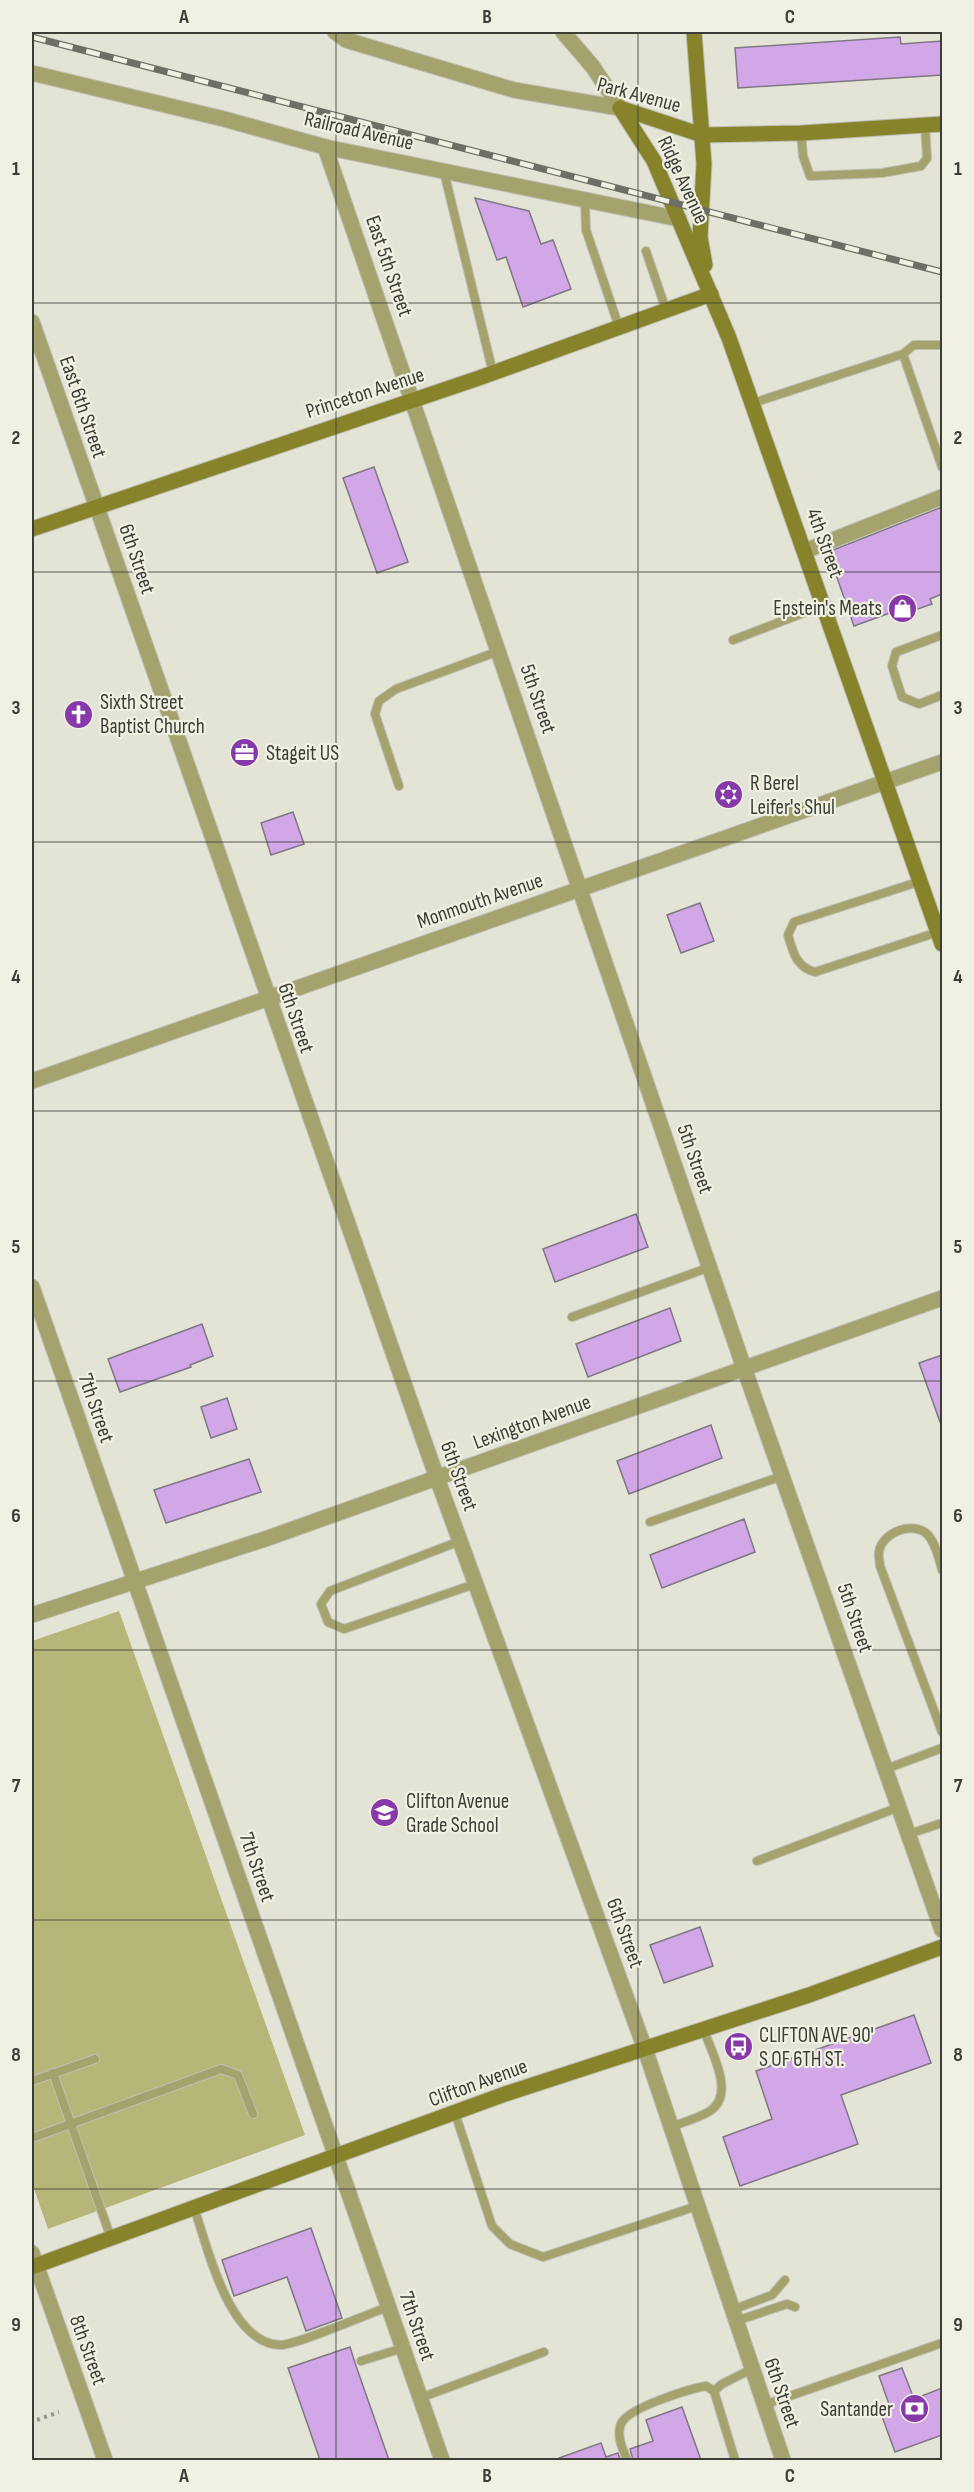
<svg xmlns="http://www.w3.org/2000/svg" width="974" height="2492" viewBox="0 0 974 2492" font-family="'Sofia Sans Condensed',sans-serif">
	<rect width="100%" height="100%" fill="#e3e4d6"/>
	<polygon fill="#b7b679" points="119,1611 305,2135 48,2229 32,2183 32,1641"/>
	<g fill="#d2a7e8" stroke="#7f7783" stroke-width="1.5">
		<polygon points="900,37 901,44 942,41 942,75 738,88 735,48"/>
		<polygon points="475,198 529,211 541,244 553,240 571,289 523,307 506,257 497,260"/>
		<polygon points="374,467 408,562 377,573 343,478"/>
		<polygon points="942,507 942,594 930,599 932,604 900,615 898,610 854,626 828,552"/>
		<polygon points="293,812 304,844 271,855 261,823"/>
		<polygon points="700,903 714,941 681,953 667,915"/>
		<polygon points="636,1214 648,1247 555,1282 543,1249"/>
		<polygon points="670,1308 681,1341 588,1377 576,1344"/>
		<polygon points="202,1324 213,1356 190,1365 191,1367 120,1392 108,1359"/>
		<polygon points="942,1355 942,1422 940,1422 919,1363"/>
		<polygon points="227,1398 237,1429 211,1438 201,1407"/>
		<polygon points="711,1425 722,1458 629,1494 617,1461"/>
		<polygon points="249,1459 261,1492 166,1523 154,1490"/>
		<polygon points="744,1519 755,1552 662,1588 650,1555"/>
		<polygon points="700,1927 713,1966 664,1983 650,1945"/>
		<polygon points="914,2015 931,2063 841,2095 858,2144 740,2186 723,2137 772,2119 756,2071"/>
		<polygon points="311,2228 342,2318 306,2331 287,2277 234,2296 222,2260"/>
		<polygon points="350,2347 355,2363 389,2460 320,2460 288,2368"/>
		<polygon points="902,2368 914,2399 942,2388 942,2435 895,2452 880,2411 890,2407 879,2376"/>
		<polygon points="682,2407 701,2460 633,2460 630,2449 653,2441 646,2420"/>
		<polygon points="601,2443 606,2457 618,2453 620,2460 559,2460 559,2458"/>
	</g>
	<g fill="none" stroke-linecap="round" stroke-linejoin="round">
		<defs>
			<g id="lane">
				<polyline points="801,133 803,156 810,176 882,173 921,166 927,158 925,125"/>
				<polyline points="444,172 493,373"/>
				<polyline points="585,201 586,230 619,327"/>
				<polyline points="646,251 666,310"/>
				<polyline points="942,345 914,345 903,354 942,467"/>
				<polyline points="753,403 903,354"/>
				<polyline points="942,635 896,652 892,666 902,697 919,704 942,695"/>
				<polyline points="733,640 824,605"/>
				<polyline points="399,786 375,714 379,701 396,689 499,651"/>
				<path d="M921,881L794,922L788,935C793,952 796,967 815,972L938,932"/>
				<polyline points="572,1317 710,1267"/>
				<polyline points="650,1522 782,1476"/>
				<polyline points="460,1541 330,1591 321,1604 328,1622 344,1629 475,1584"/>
				<path d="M942,1570C939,1559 936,1544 928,1535C914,1520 882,1532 879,1552C878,1556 880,1562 880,1566L942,1732"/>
				<polyline points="886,1769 942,1748"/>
				<polyline points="909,1834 942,1823"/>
				<polyline points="757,1861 899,1807"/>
				<polyline points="53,2073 111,2238"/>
				<polyline points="32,2081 95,2059"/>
				<polyline points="455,2113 492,2226 510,2244 543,2257 697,2206"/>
				<path d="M671,2127C683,2122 699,2118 710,2111C736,2094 711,2052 704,2030"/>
				<polyline points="32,2138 221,2069 238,2075 253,2114"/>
				<path d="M194,2208C208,2247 228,2343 280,2345C297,2345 367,2314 388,2307"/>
				<polyline points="732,2310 772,2295 785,2280"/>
				<polyline points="736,2321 787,2304 795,2307"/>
				<polyline points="361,2361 403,2348"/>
				<polyline points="714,2391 722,2384 752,2369"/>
				<polyline points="420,2398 544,2352"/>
				<polyline points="764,2405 942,2343"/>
				<path d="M627,2460C623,2449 616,2436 621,2424C627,2408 689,2389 706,2386L714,2391L735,2460"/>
			</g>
			<g id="street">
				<polyline points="335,32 346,40 514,90 620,108"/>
				<polyline points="563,32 593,67 620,108"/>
				<polyline points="32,73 224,119 325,147 679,219"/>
				<polyline points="325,147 744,1368 942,1930"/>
				<polyline points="32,322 437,1478 645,2049 783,2460"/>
				<polyline points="805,551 942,497"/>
				<polyline points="32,1081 942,762"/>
				<polyline points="32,1287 442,2460"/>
				<polyline points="32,1615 268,1538 942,1298"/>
				<polyline points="32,2253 105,2460"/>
			</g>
			<g id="secondary">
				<polyline points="694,32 704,164 700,237 705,265"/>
				<polyline points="620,108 654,161 729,338 942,944"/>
				<polyline points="620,108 702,135 801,133 942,124"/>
				<polyline points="32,529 479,378 711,294"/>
				<polyline points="32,2267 505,2094 809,1995 942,1947"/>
			</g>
		</defs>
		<use href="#lane" stroke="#bebfb3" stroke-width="10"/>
		<use href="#street" stroke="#bebfb3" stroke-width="17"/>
		<use href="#secondary" stroke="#bebfb3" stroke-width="17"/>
		<polyline stroke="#94958b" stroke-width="4" stroke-dasharray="3 4.5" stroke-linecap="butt" points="37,2420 59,2412"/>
		<use href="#lane" stroke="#a4a36e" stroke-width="8"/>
		<use href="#street" stroke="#a4a36e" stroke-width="15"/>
		<use href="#secondary" stroke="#86832a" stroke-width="15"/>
		<defs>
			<polyline id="rail" points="32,37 942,272"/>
		</defs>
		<use href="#rail" stroke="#6d6e66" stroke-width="7"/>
		<use href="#rail" stroke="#f1f1e3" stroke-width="4.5" stroke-dasharray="14" stroke-linecap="butt"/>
	</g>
	<path fill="none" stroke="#3c3d37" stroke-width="1.5" stroke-opacity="0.55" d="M336,32V2460M638,32V2460M32,303H942M32,572H942M32,842H942M32,1111H942M32,1381H942M32,1650H942M32,1920H942M32,2189H942"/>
	<defs>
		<symbol id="shop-disc" viewBox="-11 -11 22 22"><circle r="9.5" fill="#8839a9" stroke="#f1f1e3"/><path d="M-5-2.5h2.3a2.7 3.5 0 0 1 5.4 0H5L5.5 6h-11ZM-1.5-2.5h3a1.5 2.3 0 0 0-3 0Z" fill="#fff"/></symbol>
		<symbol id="church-disc" viewBox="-11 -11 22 22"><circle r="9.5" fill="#8839a9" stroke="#f1f1e3"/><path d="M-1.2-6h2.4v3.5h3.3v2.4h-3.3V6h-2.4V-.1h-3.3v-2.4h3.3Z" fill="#fff"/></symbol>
		<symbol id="office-disc" viewBox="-11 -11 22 22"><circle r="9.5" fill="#8839a9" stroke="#f1f1e3"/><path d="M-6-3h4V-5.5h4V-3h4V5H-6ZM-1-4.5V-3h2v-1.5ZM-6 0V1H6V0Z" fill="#fff"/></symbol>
		<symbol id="synagogue-disc" viewBox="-11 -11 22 22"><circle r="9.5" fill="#8839a9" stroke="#f1f1e3"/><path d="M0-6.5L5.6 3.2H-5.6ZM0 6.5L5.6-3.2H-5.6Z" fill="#fff"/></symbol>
		<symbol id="school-disc" viewBox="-11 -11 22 22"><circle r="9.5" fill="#8839a9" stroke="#f1f1e3"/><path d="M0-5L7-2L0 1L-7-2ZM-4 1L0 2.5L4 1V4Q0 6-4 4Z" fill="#fff"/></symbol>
		<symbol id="bus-disc" viewBox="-11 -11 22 22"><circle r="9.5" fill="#8839a9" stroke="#f1f1e3"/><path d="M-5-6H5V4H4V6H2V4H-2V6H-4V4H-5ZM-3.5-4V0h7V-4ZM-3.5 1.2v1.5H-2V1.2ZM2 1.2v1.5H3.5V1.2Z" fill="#fff"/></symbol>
		<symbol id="bank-disc" viewBox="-11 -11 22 22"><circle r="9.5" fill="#8839a9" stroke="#f1f1e3"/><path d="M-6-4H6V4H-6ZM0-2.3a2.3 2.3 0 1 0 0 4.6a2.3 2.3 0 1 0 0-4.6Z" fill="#fff"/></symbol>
	</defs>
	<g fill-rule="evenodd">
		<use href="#shop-disc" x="886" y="592" width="33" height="33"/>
		<use href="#church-disc" x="62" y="698" width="33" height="33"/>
		<use href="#office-disc" x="228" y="736" width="33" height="33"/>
		<use href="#synagogue-disc" x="712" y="778" width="33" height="33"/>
		<use href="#school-disc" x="368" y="1796" width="33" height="33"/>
		<use href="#bus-disc" x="722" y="2030" width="33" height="33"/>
		<use href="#bank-disc" x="898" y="2392" width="33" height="33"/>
	</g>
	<g text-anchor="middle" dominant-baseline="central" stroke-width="4.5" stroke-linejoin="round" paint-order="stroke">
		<g font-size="21" fill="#3c3d37" stroke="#f1f1e3">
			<text transform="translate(639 95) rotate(15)">Park Avenue</text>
			<text transform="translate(359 131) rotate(13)">Railroad Avenue</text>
			<text transform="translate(683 180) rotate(65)">Ridge Avenue</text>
			<text transform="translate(389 266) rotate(71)">East 5th Street</text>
			<text transform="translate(365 393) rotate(-18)">Princeton Avenue</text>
			<text transform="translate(83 407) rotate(71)">East 6th Street</text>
			<text transform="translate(825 543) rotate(70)">4th Street</text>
			<text transform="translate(137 559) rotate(71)">6th Street</text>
			<text transform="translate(538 699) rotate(71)">5th Street</text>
			<text transform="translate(480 901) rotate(-19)">Monmouth Avenue</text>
			<text transform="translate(296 1018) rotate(71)">6th Street</text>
			<text transform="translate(695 1159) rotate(71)">5th Street</text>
			<text transform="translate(96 1408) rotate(71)">7th Street</text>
			<text transform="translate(532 1422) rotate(-20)">Lexington Avenue</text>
			<text transform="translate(459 1476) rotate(70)">6th Street</text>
			<text transform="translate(855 1618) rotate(71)">5th Street</text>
			<text transform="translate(257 1867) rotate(71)">7th Street</text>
			<text transform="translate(625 1933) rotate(70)">6th Street</text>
			<text transform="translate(478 2083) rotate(-20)">Clifton Avenue</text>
			<text transform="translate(417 2326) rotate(71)">7th Street</text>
			<text transform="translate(88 2350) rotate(70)">8th Street</text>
			<text transform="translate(782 2393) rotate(71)">6th Street</text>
		</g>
		<g font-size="21" fill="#3c3d37" stroke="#f1f1e3" text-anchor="start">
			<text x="882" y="608" text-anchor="end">Epstein's Meats</text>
			<text x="100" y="702">Sixth Street<tspan x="100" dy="24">Baptist Church</tspan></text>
			<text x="266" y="753">Stageit US</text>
			<text x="750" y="783">R Berel<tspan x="750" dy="24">Leifer's Shul</tspan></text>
			<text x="406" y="1801">Clifton Avenue<tspan x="406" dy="24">Grade School</tspan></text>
			<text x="759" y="2035">CLIFTON AVE 90'<tspan x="759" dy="24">S OF 6TH ST.</tspan></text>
			<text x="893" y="2409" text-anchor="end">Santander</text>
		</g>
	</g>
	<rect width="974" height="2492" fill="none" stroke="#f1f1e3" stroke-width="66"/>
	<rect x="33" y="33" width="908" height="2426" fill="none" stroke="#3c3d37" stroke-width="2"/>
	<g font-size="20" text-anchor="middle" font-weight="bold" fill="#3c3d37">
		<text x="184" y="23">A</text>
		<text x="487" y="23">B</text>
		<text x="790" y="23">C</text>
		<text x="16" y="175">1</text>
		<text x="958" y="175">1</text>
		<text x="16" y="444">2</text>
		<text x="958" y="444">2</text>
		<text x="16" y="714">3</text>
		<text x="958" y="714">3</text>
		<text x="16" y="983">4</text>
		<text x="958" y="983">4</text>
		<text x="16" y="1253">5</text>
		<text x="958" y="1253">5</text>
		<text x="16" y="1522">6</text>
		<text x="958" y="1522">6</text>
		<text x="16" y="1792">7</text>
		<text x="958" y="1792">7</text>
		<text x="16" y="2061">8</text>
		<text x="958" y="2061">8</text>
		<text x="16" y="2331">9</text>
		<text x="958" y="2331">9</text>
		<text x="184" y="2482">A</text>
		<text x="487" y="2482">B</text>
		<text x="790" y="2482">C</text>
	</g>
</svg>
